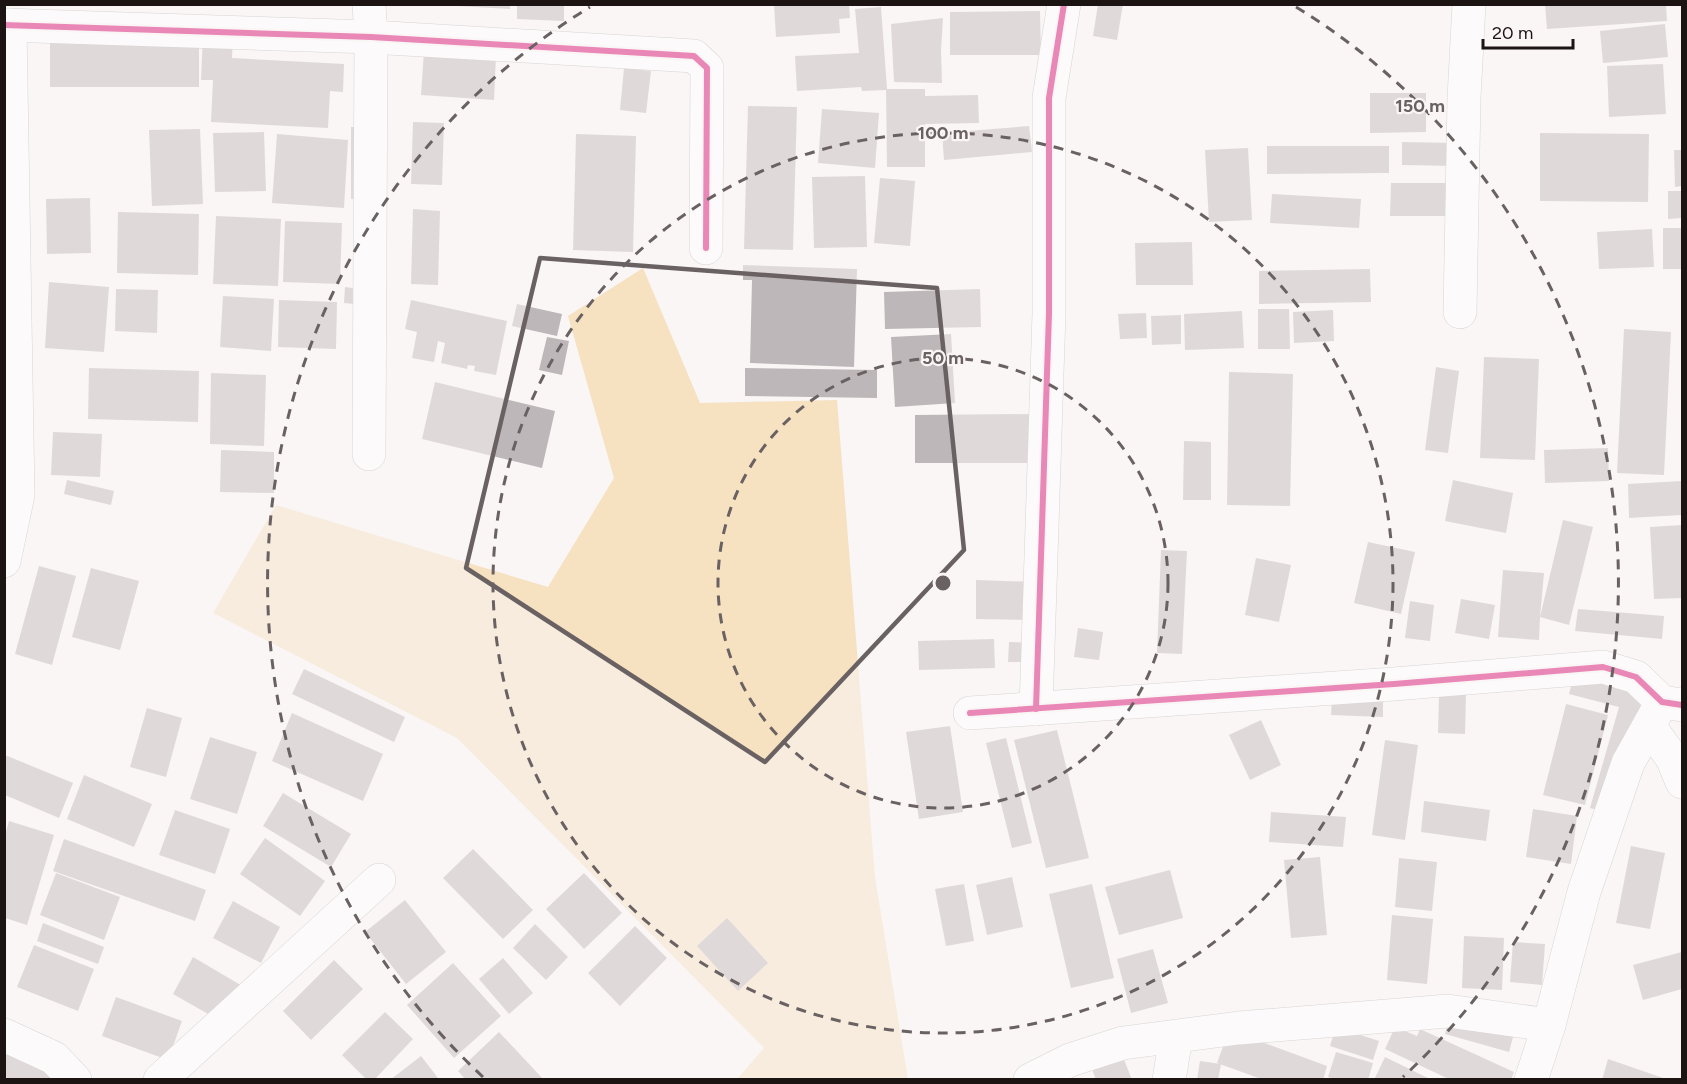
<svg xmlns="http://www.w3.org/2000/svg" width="1687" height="1084" viewBox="0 0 1687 1084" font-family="Figtree,sans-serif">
	<rect width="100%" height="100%" fill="#faf6f6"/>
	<polygon fill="#f6e1c1" points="643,268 700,403 837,400 875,877 908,1079 737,1079 764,1048 457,738 213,613 276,505 548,587 614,478 568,316"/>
	<g fill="#beb7b9">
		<polygon points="457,4 510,4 510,9 457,6"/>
		<polygon points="517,4 564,4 564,21 517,19"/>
		<polygon points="1098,4 1123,4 1117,40 1093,36"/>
		<polygon points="1545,4 1666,4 1667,21 1547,29"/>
		<polygon points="774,5 849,5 850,18 839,19 840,33 776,37"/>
		<polygon points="881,7 887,89 925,89 925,96 978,95 979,123 925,124 925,167 887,167 886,90 862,91 861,87 797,91 795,56 859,53 855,9"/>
		<polygon points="1040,11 1041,55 950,55 950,12"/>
		<polygon points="943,18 941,50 942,83 894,82 891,24"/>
		<polygon points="1665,24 1668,57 1603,63 1600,31"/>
		<polygon points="203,34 233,36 232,58 344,64 343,92 330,91 328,128 211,122 213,80 201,80"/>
		<rect x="50" y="42" width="149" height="45"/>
		<polygon points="424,51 496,55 494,100 421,95"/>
		<polygon points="1663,64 1666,114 1609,117 1607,66"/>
		<polygon points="624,68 651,71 646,113 620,110"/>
		<polygon points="1370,93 1426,93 1426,132 1370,133"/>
		<polygon points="748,106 797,107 793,250 744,249"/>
		<polygon points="822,109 879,113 875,168 818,163"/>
		<polygon points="413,122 444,123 442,185 411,184"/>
		<polygon points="1029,126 1032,152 944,160 942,133"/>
		<polygon points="351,127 367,127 367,200 351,199"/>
		<polygon points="200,129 203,204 152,206 149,130"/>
		<polygon points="264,132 266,191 215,192 213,133"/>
		<polygon points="1540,133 1649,134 1648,202 1540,201"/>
		<polygon points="277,134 348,140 344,208 272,203"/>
		<polygon points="576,134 636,136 633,252 573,250"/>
		<polygon points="1402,142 1458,143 1458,166 1402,165"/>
		<polygon points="1267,146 1389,146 1389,173 1267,174"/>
		<polygon points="1248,148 1252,220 1209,222 1205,150"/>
		<polygon points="1674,150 1682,150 1682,186 1675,187"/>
		<polygon points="865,176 867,247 814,248 812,177"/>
		<polygon points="880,178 915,181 910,246 874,243"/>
		<polygon points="1391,183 1455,183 1455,216 1390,216"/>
		<polygon points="1668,191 1682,191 1682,218 1668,219"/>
		<polygon points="1272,194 1361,199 1359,228 1270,223"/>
		<polygon points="90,198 91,253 47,254 46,199"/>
		<polygon points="413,209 440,211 438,285 411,284"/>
		<polygon points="118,212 199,214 198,275 117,273"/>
		<polygon points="216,216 281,219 278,286 213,284"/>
		<polygon points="285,221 342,223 340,284 283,282"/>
		<rect x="1663" y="228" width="19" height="41"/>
		<polygon points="1652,229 1654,267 1599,269 1597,232"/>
		<polygon points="1192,242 1193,285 1136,285 1135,243"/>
		<polygon points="743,265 857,269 854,367 750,363 752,280 743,280"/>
		<polygon points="1370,269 1371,302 1259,304 1259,271"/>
		<polygon points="49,282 109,287 104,352 45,348"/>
		<polygon points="345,287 367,290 365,305 344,303"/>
		<polygon points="116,289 158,290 157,333 115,331"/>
		<polygon points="980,289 981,327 885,329 884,292"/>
		<polygon points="223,296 274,299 271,351 220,347"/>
		<polygon points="279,300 337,302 336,349 278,347"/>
		<polygon points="411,300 507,321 496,375 474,371 475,366 468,365 467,369 441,363 445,343 438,341 434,362 412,358 417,332 405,329"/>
		<polygon points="517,304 562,314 557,336 512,326"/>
		<polygon points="1258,309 1289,309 1290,349 1258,349"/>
		<polygon points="1333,310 1334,341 1294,343 1293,312"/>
		<polygon points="1242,311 1244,348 1185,350 1184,314"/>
		<polygon points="1146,313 1147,338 1120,339 1118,314"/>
		<polygon points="1181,315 1181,344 1152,345 1151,316"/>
		<polygon points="1624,329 1671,332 1664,475 1617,473"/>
		<polygon points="951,334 955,403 895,407 891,337"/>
		<polygon points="547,337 569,341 562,375 539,370"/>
		<polygon points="1484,357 1539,359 1535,460 1480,458"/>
		<polygon points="1436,367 1459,371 1448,453 1425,450"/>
		<polygon points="89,368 199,371 198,422 88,419"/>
		<polygon points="745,368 877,370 877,398 745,396"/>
		<polygon points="1229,372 1293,374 1290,506 1227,505"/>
		<polygon points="211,373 266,375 264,446 210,444"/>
		<polygon points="435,382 555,411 542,468 422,439"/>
		<polygon points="1032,414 1032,463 915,463 915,415"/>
		<polygon points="53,432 102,434 100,477 51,475"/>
		<polygon points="1184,441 1211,442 1211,500 1183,500"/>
		<polygon points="1608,448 1609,481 1545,483 1544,450"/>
		<polygon points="221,450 274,452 274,493 220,492"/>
		<polygon points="67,480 114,491 111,505 64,494"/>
		<polygon points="1453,480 1513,493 1506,533 1445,521"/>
		<polygon points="1682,481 1682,515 1629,518 1628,484"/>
		<polygon points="1563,520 1593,527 1569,625 1540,617 1539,640 1498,637 1503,570 1544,573 1540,617"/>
		<polygon points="1682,525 1682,598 1654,599 1650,527"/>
		<polygon points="1368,542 1415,552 1401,614 1354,603"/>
		<polygon points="1161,550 1187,551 1182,654 1157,653"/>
		<polygon points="1256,558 1291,565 1279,622 1245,615"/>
		<polygon points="39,566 76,576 52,665 15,654"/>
		<polygon points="91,568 139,581 120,650 72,637"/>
		<polygon points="976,580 1036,582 1035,620 976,619"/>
		<polygon points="1461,599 1495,605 1489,639 1455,633"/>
		<polygon points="1410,601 1434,605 1430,641 1405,638"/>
		<polygon points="1578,609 1664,616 1662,639 1575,631"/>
		<polygon points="1078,628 1103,632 1099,660 1074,657"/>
		<polygon points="994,639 995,668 919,670 918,641"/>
		<polygon points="1009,642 1034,643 1033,662 1008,662"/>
		<polygon points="304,669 405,717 394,742 292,694"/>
		<polygon points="1574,675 1646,696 1613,814 1590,808 1619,707 1569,694"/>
		<polygon points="1439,695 1466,695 1465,734 1438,733"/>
		<polygon points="1332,697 1383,699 1383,717 1331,715"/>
		<polygon points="1566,704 1608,715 1585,805 1543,795"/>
		<polygon points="147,708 182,718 166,777 130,767"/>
		<polygon points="292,713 383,754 363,801 272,761"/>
		<polygon points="1261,720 1281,765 1250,780 1229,735"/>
		<polygon points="950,726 963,812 919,819 906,732"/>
		<polygon points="1057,730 1089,858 1046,868 1014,740"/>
		<polygon points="210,737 257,752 237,814 190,799"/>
		<polygon points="1006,738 1032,843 1012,848 986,743"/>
		<polygon points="1385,740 1418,745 1405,840 1372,835"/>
		<polygon points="5,755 73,783 59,818 5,795"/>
		<polygon points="84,775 152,804 134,847 67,819"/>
		<polygon points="283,793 351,834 331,867 263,826"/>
		<polygon points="1424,801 1490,810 1486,841 1421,832"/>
		<polygon points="1533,809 1577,816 1571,864 1526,857"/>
		<polygon points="175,810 230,829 215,874 159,855"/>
		<polygon points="1271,812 1346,817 1343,847 1269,842"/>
		<polygon points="9,821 54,835 27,925 5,918 5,835"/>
		<polygon points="265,838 325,881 300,916 240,874"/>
		<polygon points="64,839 206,890 195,921 53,871"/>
		<polygon points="1631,846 1665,853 1650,929 1616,923"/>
		<polygon points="473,849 533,910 503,939 443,878"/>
		<polygon points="1320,857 1327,935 1291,938 1284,860"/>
		<polygon points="1399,858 1437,862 1432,911 1395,907"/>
		<polygon points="1170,870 1183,918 1119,935 1105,887"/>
		<polygon points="56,873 120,897 104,940 40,915"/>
		<polygon points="584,873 622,913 584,949 546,909"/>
		<polygon points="1012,877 1023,927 987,935 976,885"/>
		<polygon points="964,884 974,941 946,946 935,889"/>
		<polygon points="1092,884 1114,978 1071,988 1049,894"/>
		<polygon points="405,900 446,952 406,984 365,932"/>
		<polygon points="233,901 280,927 261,963 213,938"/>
		<polygon points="1392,915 1433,919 1427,984 1387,980"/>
		<polygon points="727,918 768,963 738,991 697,946"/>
		<polygon points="43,923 104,947 98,964 37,941"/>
		<polygon points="535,924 568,957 546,980 513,948"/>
		<polygon points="635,926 667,958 620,1006 588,973"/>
		<polygon points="1464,936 1504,938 1502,990 1462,988"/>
		<polygon points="1513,942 1545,944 1542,985 1510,982"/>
		<polygon points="34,945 94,969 78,1011 17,987"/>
		<polygon points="1153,949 1168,1003 1131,1013 1117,959"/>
		<polygon points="1682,952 1682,989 1643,1000 1633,965"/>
		<polygon points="193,957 244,987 224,1023 173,994"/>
		<polygon points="503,958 533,993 509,1014 479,979"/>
		<polygon points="334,960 363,989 311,1040 283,1011"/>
		<polygon points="453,963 501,1016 454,1058 407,1005"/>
		<polygon points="116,997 182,1021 168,1060 102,1036"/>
		<polygon points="385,1012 413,1039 374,1080 367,1080 342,1055"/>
		<polygon points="1449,1018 1513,1037 1509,1052 1445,1034"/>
		<polygon points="1336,1027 1379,1041 1373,1060 1330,1046"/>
		<polygon points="1395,1027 1417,1036 1420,1029 1514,1072 1511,1080 1451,1080 1385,1049"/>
		<polygon points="1229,1030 1327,1066 1323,1080 1264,1080 1217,1063"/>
		<polygon points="499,1032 544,1080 466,1080 458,1071"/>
		<polygon points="4,1048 66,1080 11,1080 4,1076"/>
		<polygon points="1336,1052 1373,1063 1368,1080 1337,1080 1328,1077"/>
		<polygon points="421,1056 438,1078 437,1080 390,1080"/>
		<polygon points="1123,1057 1132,1080 1096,1080 1092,1069"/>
		<polygon points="1385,1057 1432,1080 1374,1080"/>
		<polygon points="1608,1059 1666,1079 1666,1080 1602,1080"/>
		<polygon points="1200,1061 1221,1064 1218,1080 1197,1080"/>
	</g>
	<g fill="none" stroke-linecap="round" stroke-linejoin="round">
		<defs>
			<g id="street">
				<polyline points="4,25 371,37 694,56 707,68 706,248"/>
				<polyline points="1460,312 1464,98 1469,4"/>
				<polyline points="369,454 371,37 369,4"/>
				<polyline points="4,561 18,495 10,25"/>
				<polyline points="1036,709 1049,313 1049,98 1064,4"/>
				<polyline points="970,713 1394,684 1603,667 1636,677 1662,702 1682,705"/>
				<polyline points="1649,726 1672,758 1682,782"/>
				<polyline points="4,1035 54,1058 75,1080"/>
				<polyline points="160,1080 379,880"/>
				<polyline points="1030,1080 1070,1060 1123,1043 1239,1028 1448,1011 1549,1025"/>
				<polyline points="1169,1080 1176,1037"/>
				<polyline points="1531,1080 1549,1025 1584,892 1628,763 1662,702"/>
			</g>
		</defs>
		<use href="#street" stroke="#b3adad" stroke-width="34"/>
		<use href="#street" stroke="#fefefe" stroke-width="33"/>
		<defs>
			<g id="cycleway">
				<polyline points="4,25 371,37 694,56 707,68 706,248"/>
				<polyline points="1036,709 1049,313 1049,98 1064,4"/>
				<polyline points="970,713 1394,684 1603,667 1636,677 1662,702 1682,705"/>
			</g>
		</defs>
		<use href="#cycleway" stroke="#fbf5f5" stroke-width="10"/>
		<use href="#cycleway" stroke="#d6006c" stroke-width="6"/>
	</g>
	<path d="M0 0H1687V1084H0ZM540,258L937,288L964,550L765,762L466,568Z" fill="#faf6f6" fill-opacity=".55" fill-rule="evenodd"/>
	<path fill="none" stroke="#6a6262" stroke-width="4.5" stroke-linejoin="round" d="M540,258L937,288L964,550L765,762L466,568Z"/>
	<g fill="none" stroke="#6a6262" stroke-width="3" stroke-dasharray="10 8">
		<circle cx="943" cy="583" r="225"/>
		<circle cx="943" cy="583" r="450"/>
		<path d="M483 1077A675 675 0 0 1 590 7M1296 7A675 675 0 0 1 1403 1077"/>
	</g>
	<circle cx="943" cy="583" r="9" fill="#6a6262" stroke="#fbf5f5" stroke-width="3"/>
	<g font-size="18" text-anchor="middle" font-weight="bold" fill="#6a6262" stroke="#fbf5f5" stroke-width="4.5" stroke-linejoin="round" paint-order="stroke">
		<text x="1420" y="112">150 m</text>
		<text x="943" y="139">100 m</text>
		<text x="943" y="364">50 m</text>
	</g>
	<rect width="1687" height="1084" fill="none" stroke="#1c1313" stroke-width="12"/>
	<path d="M1483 39v9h90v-9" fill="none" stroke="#1c1313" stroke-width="3"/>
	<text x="1492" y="39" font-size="18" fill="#1c1313" stroke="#fbf5f5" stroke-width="4.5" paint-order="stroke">20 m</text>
</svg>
